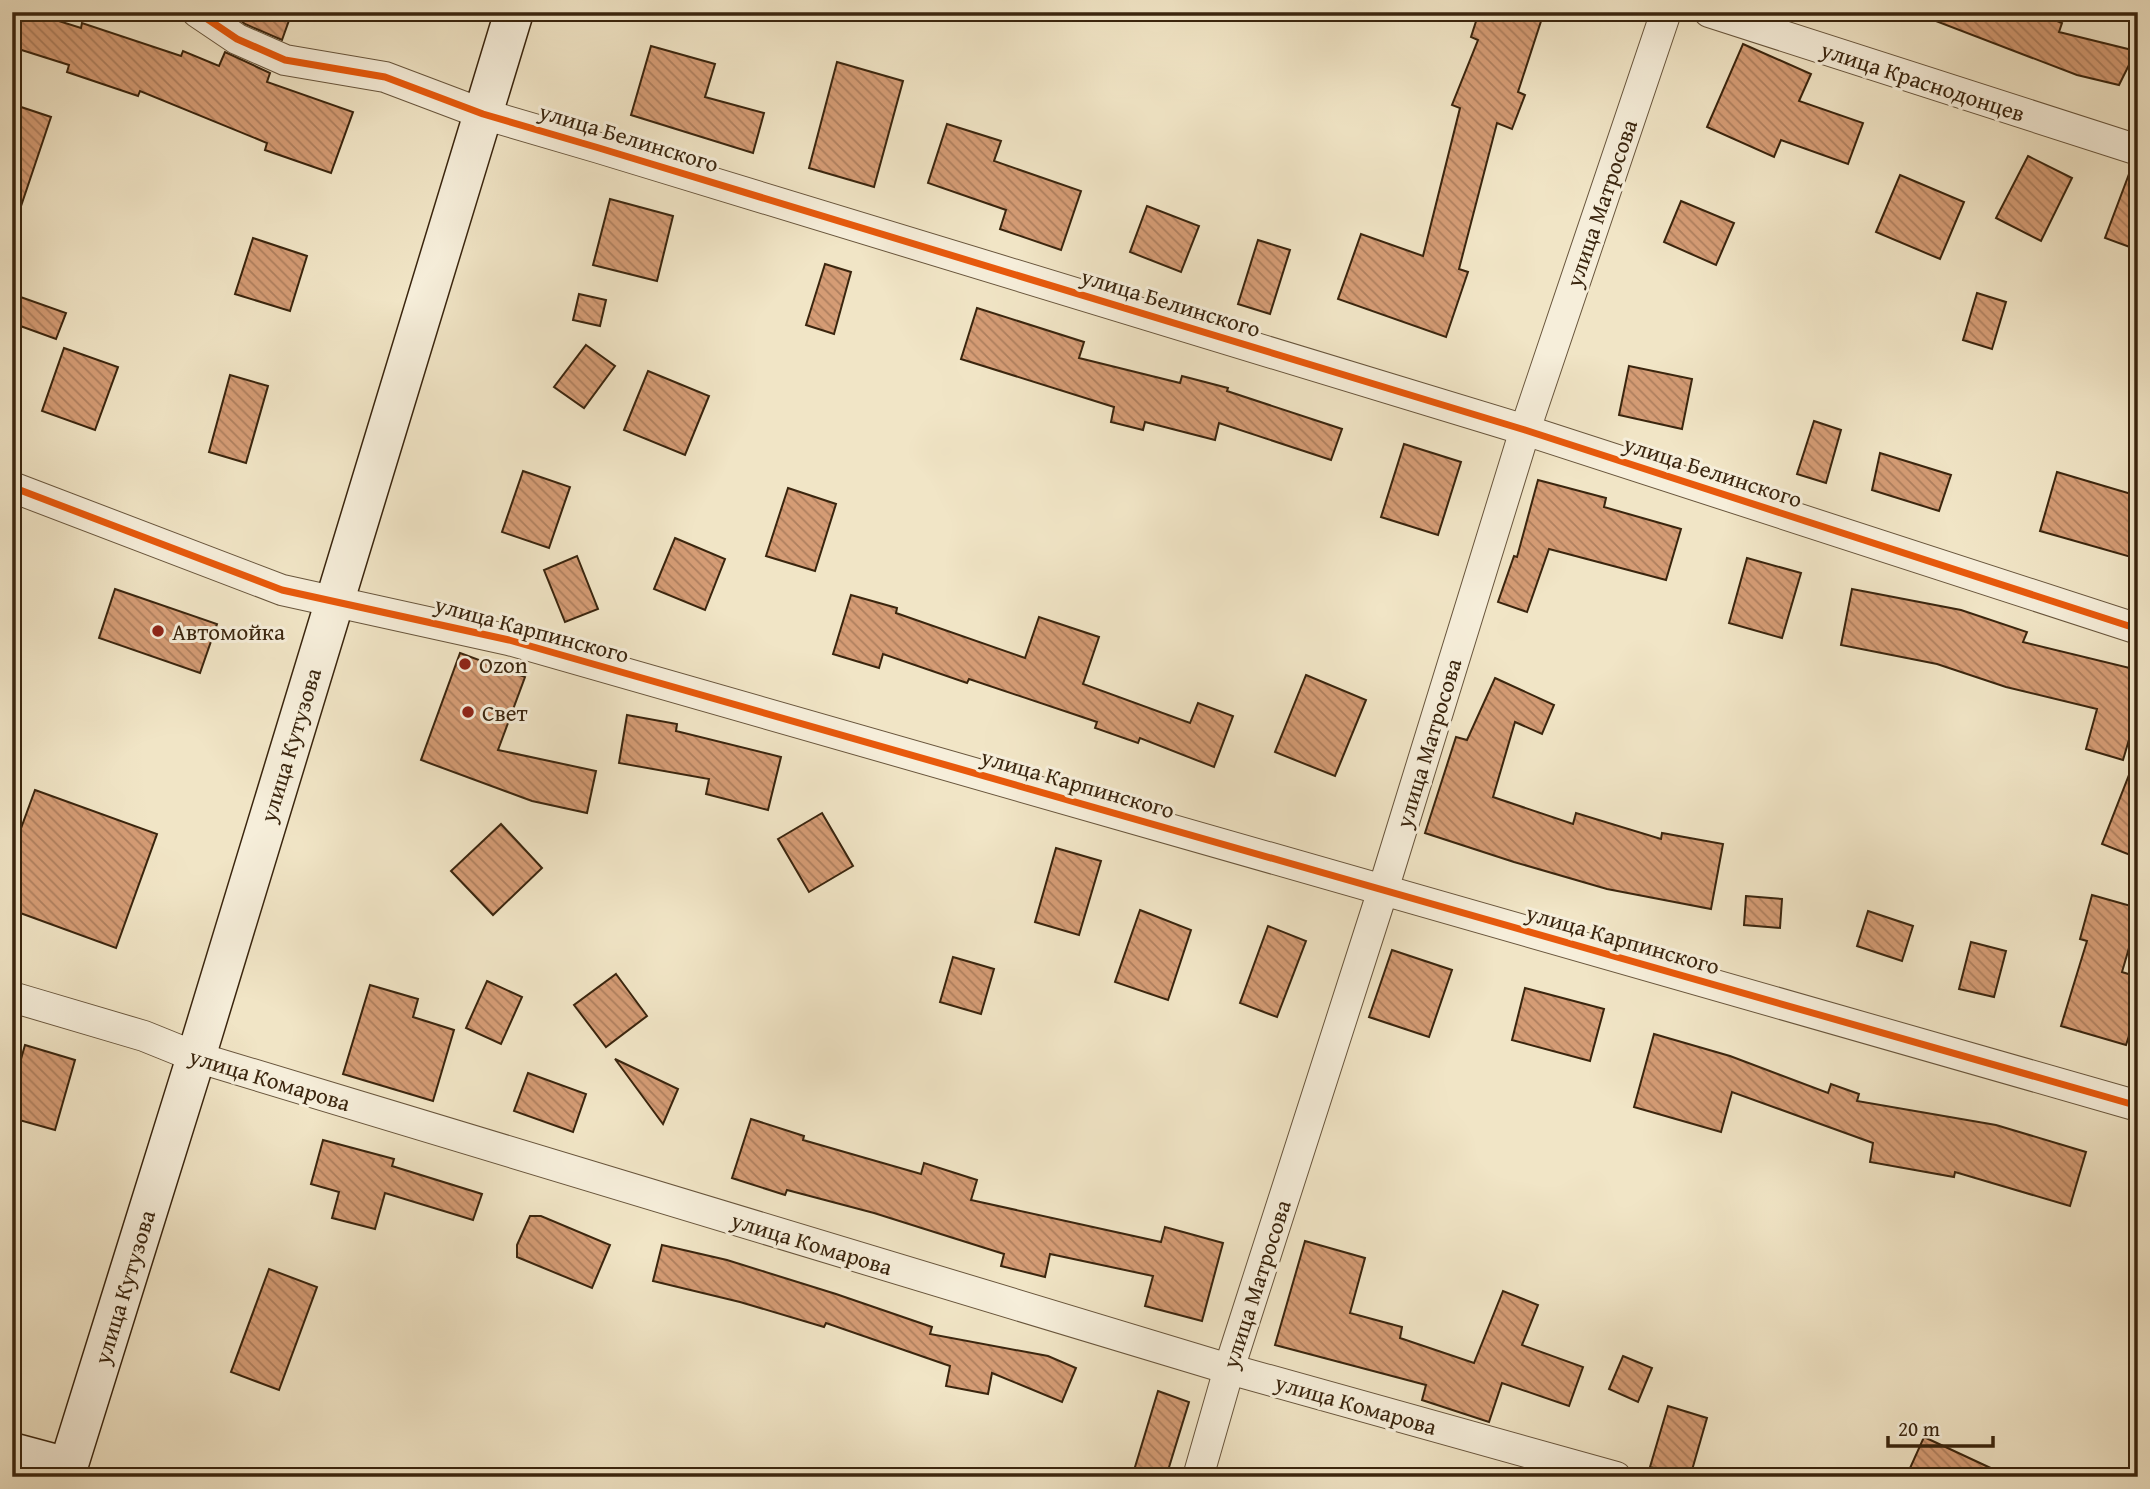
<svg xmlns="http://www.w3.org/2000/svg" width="2150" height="1489" viewBox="0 0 2150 1489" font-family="'Gentium Book Plus',serif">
	<defs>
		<pattern id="building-back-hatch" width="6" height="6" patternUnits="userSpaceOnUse" patternTransform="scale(1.75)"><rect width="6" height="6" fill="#d59c75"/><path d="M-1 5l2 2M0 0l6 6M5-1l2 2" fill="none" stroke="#ae7f5e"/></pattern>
	</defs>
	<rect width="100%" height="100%" fill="#f1e5c6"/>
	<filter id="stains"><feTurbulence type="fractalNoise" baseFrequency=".00286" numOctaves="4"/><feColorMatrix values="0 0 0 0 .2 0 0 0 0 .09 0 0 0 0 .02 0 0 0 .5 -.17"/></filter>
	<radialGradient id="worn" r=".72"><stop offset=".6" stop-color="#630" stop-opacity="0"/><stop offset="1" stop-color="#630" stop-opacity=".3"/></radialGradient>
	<g fill="url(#building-back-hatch)" stroke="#3a250e" stroke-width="2">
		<polygon points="12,12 30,12 81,28 82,23 181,56 183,51 219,66 225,52 270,73 267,82 353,112 331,173 265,150 267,143 140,91 138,96 67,72 69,65 12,47"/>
		<polygon points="239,12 292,12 282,40 245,24 237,18"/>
		<polygon points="1479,12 1544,12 1518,92 1525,95 1512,129 1497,123 1459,269 1468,272 1446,337 1338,299 1361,234 1423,256 1460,108 1452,105 1478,40 1471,37"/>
		<polygon points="1921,12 2035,12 2062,23 2059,32 2136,51 2119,85 2077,75 1920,15"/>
		<polygon points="1743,44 1811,74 1799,101 1863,123 1848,164 1781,140 1774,157 1707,127"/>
		<polygon points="651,46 715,64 705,97 764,113 753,153 631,115"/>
		<polygon points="837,62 903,81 874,187 809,168"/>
		<polygon points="12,104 51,117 17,218 12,218"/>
		<polygon points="947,124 1001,141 994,161 1081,191 1061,250 1000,229 1006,210 928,183"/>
		<polygon points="2028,156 2072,178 2041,241 1996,218"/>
		<polygon points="2132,166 2138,167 2138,250 2105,238"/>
		<polygon points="1900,175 1964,202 1940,259 1876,232"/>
		<polygon points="610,199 673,216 657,281 593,265"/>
		<polygon points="1681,201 1734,223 1716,265 1664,242"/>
		<polygon points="1147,206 1199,226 1181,272 1130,252"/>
		<polygon points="253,238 307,256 290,311 235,294"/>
		<polygon points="1258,240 1290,250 1270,314 1238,304"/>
		<polygon points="825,264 851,272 834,334 806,325"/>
		<polygon points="1977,293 2006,302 1992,349 1963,340"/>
		<polygon points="12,294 66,313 56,339 12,323"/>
		<polygon points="579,294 606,300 600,326 573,320"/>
		<polygon points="977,308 1084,342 1079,358 1180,383 1182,376 1228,388 1227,391 1342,429 1331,460 1219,423 1215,440 1145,422 1143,430 1111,422 1114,407 961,359"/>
		<polygon points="586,345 615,366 584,408 554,387"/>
		<polygon points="64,348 118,367 95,430 42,411"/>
		<polygon points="1629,366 1692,379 1682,429 1619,415"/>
		<polygon points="648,371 709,396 685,455 624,430"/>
		<polygon points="230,375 268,386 246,463 209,452"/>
		<polygon points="1814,421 1841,430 1826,483 1797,474"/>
		<polygon points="1404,444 1461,462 1438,535 1381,517"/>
		<polygon points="1880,453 1951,475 1939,511 1872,490"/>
		<polygon points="523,471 570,487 549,548 502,532"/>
		<polygon points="2057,472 2138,496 2138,559 2040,531"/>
		<polygon points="1538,480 1606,498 1604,507 1681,529 1666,580 1549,549 1527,612 1498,602 1514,556 1517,557"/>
		<polygon points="788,488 836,504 815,571 766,556"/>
		<polygon points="675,538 725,559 705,610 654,589"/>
		<polygon points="577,556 598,609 565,622 544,570"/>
		<polygon points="1747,558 1801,573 1782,638 1729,623"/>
		<polygon points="115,589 217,624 200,673 99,638"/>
		<polygon points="1852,589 1961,610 2027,632 2023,642 2138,670 2138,709 2123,760 2086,749 2097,709 2006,687 1937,664 1841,645"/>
		<polygon points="851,595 897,608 896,613 1025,658 1039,617 1099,637 1083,684 1190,723 1198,703 1233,716 1214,767 1140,738 1138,743 1095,728 1097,722 969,679 967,683 883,654 879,668 833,654"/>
		<polygon points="460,653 525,677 498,750 596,771 587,813 532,801 421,760"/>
		<polygon points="1306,675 1366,700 1335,776 1275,752"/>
		<polygon points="1495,678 1554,705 1542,734 1515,722 1493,797 1573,824 1576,813 1661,839 1662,833 1723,844 1711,909 1607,889 1514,862 1425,833 1456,737 1467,740"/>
		<polygon points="627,715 677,724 676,731 781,757 768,810 706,794 709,779 619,763"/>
		<polygon points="2136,757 2138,757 2138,858 2102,844"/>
		<polygon points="35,790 157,834 116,948 12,910 12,853"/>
		<polygon points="822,813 853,866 809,892 778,839"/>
		<polygon points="501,824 542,868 493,915 451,871"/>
		<polygon points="1056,848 1101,861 1079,935 1035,922"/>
		<polygon points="2092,895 2138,908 2138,917 2122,972 2138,977 2138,1008 2126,1045 2061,1026 2087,941 2080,939"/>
		<polygon points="1746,896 1782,899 1780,928 1744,925"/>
		<polygon points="1140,910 1191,930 1168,1000 1115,982"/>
		<polygon points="1868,911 1913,926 1902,961 1857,946"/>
		<polygon points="1268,926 1306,941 1277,1017 1240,1003"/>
		<polygon points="1971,942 2006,951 1994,997 1959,989"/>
		<polygon points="1392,950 1452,970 1429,1037 1369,1017"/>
		<polygon points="953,957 994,969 981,1014 940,1002"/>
		<polygon points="616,974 647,1016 606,1047 574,1005"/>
		<polygon points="487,981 522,997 501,1044 466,1028"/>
		<polygon points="370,985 418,999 413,1017 454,1030 433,1101 343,1074"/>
		<polygon points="1525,988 1604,1009 1590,1061 1512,1040"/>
		<polygon points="1654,1034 1730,1056 1828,1093 1831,1084 1859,1094 1857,1101 1996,1125 2086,1152 2070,1206 1955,1172 1954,1177 1870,1162 1873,1143 1732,1092 1721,1132 1634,1107"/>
		<polygon points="25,1045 75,1060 55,1130 12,1118 12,1091"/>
		<polygon points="615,1059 678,1089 663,1124"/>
		<polygon points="528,1073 586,1094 573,1132 514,1111"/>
		<polygon points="751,1119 804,1136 803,1140 921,1174 924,1163 977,1180 971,1200 1161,1242 1165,1227 1223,1243 1202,1321 1145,1306 1153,1276 1050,1254 1045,1277 1001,1266 1004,1254 874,1213 787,1190 785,1195 732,1178"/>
		<polygon points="323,1140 394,1159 392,1166 482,1194 473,1220 385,1193 375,1229 332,1218 339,1192 311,1184"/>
		<polygon points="530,1216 541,1216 610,1245 592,1288 517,1257 517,1245"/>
		<polygon points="1305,1241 1365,1258 1350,1313 1402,1327 1400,1338 1474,1363 1503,1291 1538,1305 1522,1345 1583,1367 1569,1406 1502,1383 1489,1422 1422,1400 1426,1385 1275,1345"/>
		<polygon points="662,1245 727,1260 836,1294 932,1327 930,1334 1048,1356 1076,1368 1062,1402 992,1373 988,1394 946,1386 950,1366 826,1323 824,1327 740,1302 653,1281"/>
		<polygon points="269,1269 317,1287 279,1390 231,1372"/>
		<polygon points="1623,1356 1652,1368 1638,1402 1609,1389"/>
		<polygon points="1158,1391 1189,1402 1166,1477 1132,1477"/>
		<polygon points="1668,1406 1707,1418 1690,1477 1650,1467"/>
		<polygon points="1924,1437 2010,1477 1906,1477"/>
	</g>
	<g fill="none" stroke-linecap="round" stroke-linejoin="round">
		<defs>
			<g id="street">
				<polyline points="197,12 237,39 285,60 385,77 483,114 599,148 1525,430 2138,629"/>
				<polyline points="1709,12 2138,150"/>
				<polyline points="12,487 282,590 509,640 2138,1106"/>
				<polyline points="12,997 144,1036 196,1057 1229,1369 1616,1477"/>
				<polyline points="1198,1477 1229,1369 1383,890 1525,430 1666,12"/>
			</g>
			<g id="secondary">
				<polyline points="12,1452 68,1467"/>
				<polyline points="65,1477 196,1057 514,12"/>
			</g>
		</defs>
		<use href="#street" stroke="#68553c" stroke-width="32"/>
		<use href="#secondary" stroke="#3a250e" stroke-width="41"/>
		<use href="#street" stroke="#f6eeda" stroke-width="30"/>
		<use href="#secondary" stroke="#f6eeda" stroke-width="38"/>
		<defs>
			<g id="cycleway">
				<polyline points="197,12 237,39 285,60 385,77 483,114 599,148 1525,430 2138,629"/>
				<polyline points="12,487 282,590 509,640 2138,1106"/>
			</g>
		</defs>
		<use href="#cycleway" stroke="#f6eeda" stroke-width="11"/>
		<use href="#cycleway" stroke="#e8590c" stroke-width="7"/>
	</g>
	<g fill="#8f2418" stroke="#f6eeda" stroke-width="2.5">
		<circle cx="158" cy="631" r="7"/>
		<circle cx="465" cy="664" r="7"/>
		<circle cx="468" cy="712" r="7"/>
	</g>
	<g text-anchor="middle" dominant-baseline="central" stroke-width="6" stroke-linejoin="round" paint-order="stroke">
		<g font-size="23" fill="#3a250e" stroke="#f6eeda">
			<text transform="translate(1923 81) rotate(18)">улица Краснодонцев</text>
			<text transform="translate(629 137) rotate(17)">улица Белинского</text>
			<text transform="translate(1601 203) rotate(-71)">улица Матросова</text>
			<text transform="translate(1171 302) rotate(17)">улица Белинского</text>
			<text transform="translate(1713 471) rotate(18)">улица Белинского</text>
			<text transform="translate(532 629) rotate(15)">улица Карпинского</text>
			<text transform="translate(1428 743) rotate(-73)">улица Матросова</text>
			<text transform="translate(290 745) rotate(-73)">улица Кутузова</text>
			<text transform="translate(1078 783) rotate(16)">улица Карпинского</text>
			<text transform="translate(1623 939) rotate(16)">улица Карпинского</text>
			<text transform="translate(270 1079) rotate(17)">улица Комарова</text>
			<text transform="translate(812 1243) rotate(17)">улица Комарова</text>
			<text transform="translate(1256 1284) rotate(-72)">улица Матросова</text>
			<text transform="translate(124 1287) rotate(-73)">улица Кутузова</text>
			<text transform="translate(1356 1404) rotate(16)">улица Комарова</text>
		</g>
		<g font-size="23" fill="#3a250e" stroke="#f6eeda" text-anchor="start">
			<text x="172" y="631">Автомойка</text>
			<text x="479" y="664">Ozon</text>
			<text x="482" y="712">Свет</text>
		</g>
	</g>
	<rect width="2150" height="1489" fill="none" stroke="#f1e5c6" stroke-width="42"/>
	<rect x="14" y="14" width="2122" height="1461" fill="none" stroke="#3a250e" stroke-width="3.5"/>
	<rect x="21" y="21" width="2108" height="1447" fill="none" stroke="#3a250e" stroke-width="2"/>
	<path d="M1888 1436v10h105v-10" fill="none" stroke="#3a250e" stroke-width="3.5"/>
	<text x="1898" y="1436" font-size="21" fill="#3a250e" stroke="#f6eeda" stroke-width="5" paint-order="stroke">20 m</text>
	<rect width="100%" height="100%" filter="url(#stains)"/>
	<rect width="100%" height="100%" fill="url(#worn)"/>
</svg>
